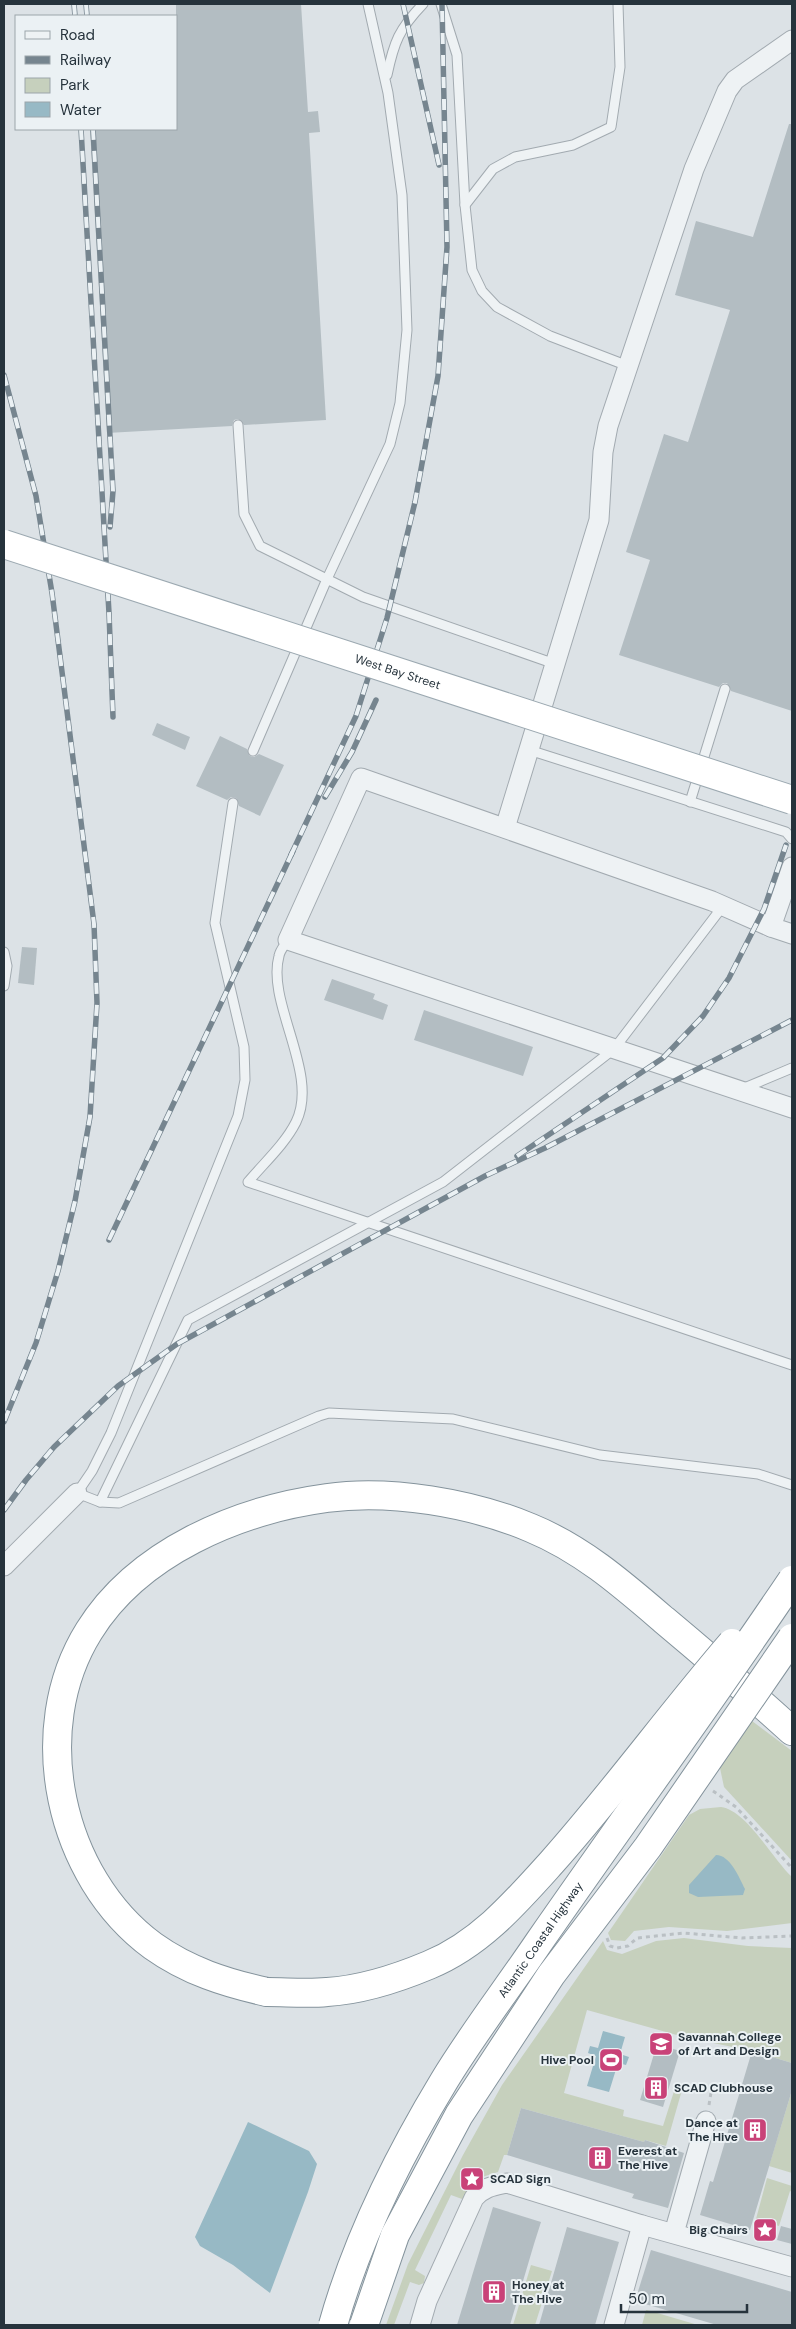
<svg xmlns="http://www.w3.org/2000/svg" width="796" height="2329" viewBox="0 0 796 2329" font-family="'DM Sans',sans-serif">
	<rect width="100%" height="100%" fill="#dce2e6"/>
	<g fill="#c6d0bd">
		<polygon points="752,1721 792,1751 792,1861 724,1787 720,1768"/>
		<path d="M721,1807C746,1810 773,1859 792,1877V1923L727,1931L669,1927L634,1931L625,1941L611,1940L608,1933L689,1815L700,1809Z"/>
		<polygon points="684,1938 748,1946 792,1948 792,2063 752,2051 684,2037 587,2010 564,2093 624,2110 623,2116 663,2126 675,2088 682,2090 666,2146 645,2140 644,2142 521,2108 507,2155 504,2155 498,2172 479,2178 462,2199 451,2195 415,2270 425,2276 424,2283 419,2285 410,2282 394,2325 386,2325 408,2264 463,2155 502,2085 603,1941 607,1950 622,1954 656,1941"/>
		<polygon points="792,2090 792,2173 769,2166"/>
		<polygon points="767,2178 792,2186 792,2192 790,2191 779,2226 756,2219"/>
		<polygon points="531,2265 552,2271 535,2325 513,2325"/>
		<polygon points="646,2310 647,2310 698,2325 642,2325"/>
	</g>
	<g fill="#97b9c5">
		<path d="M716,1855C730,1855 739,1877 745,1889L743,1895L698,1897L689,1893V1885Z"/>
		<polygon points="603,2031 625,2037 620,2054 629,2057 626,2065 618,2063 609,2092 587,2086 596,2056 588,2053 590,2046 598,2048"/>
		<polygon points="248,2122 309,2151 317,2164 308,2192 270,2293 233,2265 200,2246 195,2237"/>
	</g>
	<g fill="#b3bdc2">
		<polygon points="176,4 301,4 308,112 318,111 320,132 309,133 326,420 244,425 238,419 234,420 232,426 107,433 90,129 176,129"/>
		<polygon points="789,124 792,124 792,711 731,691 727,683 723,683 719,687 619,655 650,560 626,552 664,434 688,442 730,310 675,295 696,221 753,237"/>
		<polygon points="157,723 190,737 185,750 152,735"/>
		<polygon points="220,736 247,749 250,756 254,757 259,754 284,765 260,816 239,806 236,798 231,797 227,800 196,786"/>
		<polygon points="22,947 37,948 34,985 18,983"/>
		<polygon points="332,979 375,994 373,999 388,1005 383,1020 324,1000"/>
		<polygon points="424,1010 533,1047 523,1076 414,1040"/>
		<polygon points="657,2044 680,2051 663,2107 640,2100"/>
		<polygon points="752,2051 792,2063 792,2090 750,2230 700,2215 710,2181 713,2182"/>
		<polygon points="521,2108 644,2142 645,2140 684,2153 668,2208 632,2198 634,2194 507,2155"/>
		<polygon points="493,2207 541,2222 534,2244 510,2325 457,2325"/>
		<polygon points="781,2226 792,2229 792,2244 777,2240"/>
		<polygon points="567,2227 619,2242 595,2325 539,2325"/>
		<polygon points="651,2250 792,2292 792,2325 717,2325 635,2301"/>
	</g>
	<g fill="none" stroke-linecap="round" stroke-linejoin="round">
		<defs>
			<g id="lane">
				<polyline points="441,4 457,55 465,205 472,270 482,291 497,307 550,336 628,366"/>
				<path d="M387,75C394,42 399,29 423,4"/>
				<polyline points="465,205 493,169 515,157 573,145 611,127 620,67 618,4"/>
				<polyline points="238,425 244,514 260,546 363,597 555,664"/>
				<polyline points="529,750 786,832 792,839"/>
				<polyline points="253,751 327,579 390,444 400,403 407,330 402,195 388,93 368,4"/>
				<polyline points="690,802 725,689"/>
				<polyline points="233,803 215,923 244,1047 245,1080 238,1116 111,1433 92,1471 77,1493 100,1502 119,1503 319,1416 329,1413 453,1419 600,1455 758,1474 792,1485"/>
				<path d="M288,940C285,945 280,950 279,956C266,1003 320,1074 296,1122C285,1144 264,1163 248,1182L792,1365"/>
				<polyline points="4,952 7,966 4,986"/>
				<polyline points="742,1089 792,1068"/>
				<polyline points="100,1502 188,1320 443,1182 614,1049 723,906"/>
			</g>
			<g id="street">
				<polyline points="505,828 599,520 603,452 608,426 694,169 727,91 735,80 792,40"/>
				<polyline points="792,867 771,927 792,934"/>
				<polyline points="771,927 712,901 361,778 288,940 792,1108"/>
				<polyline points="4,1566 77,1493"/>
				<polyline points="674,2233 706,2121"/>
				<path d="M420,2325L427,2301L474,2198C484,2187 493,2186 507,2183L642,2225L792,2267"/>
				<polyline points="614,2325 642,2225"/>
			</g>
			<path id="highway" d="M267,1992C226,1983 188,1971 153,1946C59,1877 27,1730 89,1631C138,1552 238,1510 327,1498C390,1489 472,1503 531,1528C582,1549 622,1584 664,1620C707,1656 750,1693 792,1731"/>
		</defs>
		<use href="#lane" stroke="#a2aab0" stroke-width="11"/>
		<use href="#street" stroke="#a2aab0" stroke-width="21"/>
		<use href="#highway" stroke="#84939c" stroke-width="30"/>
		<g stroke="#bac0c4" stroke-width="3" stroke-dasharray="4 4" stroke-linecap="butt">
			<polyline points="713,1791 736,1807 792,1868"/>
			<polyline points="607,1938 610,1946 617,1948 628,1946 637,1938 684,1933 742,1938 792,1936"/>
			<polyline points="709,2105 712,2086"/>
		</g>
		<use href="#lane" stroke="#eef2f4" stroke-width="9"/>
		<use href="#street" stroke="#eef2f4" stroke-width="19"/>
		<use href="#highway" stroke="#fff" stroke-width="28"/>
		<defs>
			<g id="rail">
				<polyline points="74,4 75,16"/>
				<polyline points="86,4 87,16"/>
				<polyline points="403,4 439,165"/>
				<polyline points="81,129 109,613 113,717"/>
				<polyline points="93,129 113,491 110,527"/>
				<polyline points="4,375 36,496 52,593 94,924 97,1003 90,1117 75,1201 58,1271 36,1343 4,1422"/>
				<polyline points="325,797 352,752 376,700"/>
				<polyline points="291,855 356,716 387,618 415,502 438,376 447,247 442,4"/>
				<polyline points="517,1156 663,1058 703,1016 729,978 764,909 786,845"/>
				<polyline points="109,1240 293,851"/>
				<polyline points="4,1510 26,1480 54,1447 118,1386 177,1344 485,1176 545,1148 792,1020"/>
			</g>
		</defs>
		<use href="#rail" stroke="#76858f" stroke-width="5.5"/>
		<use href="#rail" stroke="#ebf1f4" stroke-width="4" stroke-dasharray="11" stroke-linecap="butt"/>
		<defs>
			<g id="primary-bridge">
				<path id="s1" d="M4,544L792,800"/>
			</g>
			<g id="highway-bridge">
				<path d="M267,1992C287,1992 307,1994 327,1992C361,1990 398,1978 429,1965C480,1944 516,1902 552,1862C615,1791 670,1715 732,1643"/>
				<path id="s2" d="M333,2325C357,2239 398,2157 444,2081C473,2033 508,1988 539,1942C623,1821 710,1702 792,1580"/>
				<polyline points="364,2325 395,2235 459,2115 551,1975 648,1847 792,1638"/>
			</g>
		</defs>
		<use href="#primary-bridge" stroke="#9ca9b1" stroke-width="30" stroke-linecap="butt"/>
		<use href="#highway-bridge" stroke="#84939c" stroke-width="30" stroke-linecap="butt"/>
		<use href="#primary-bridge" stroke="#fff" stroke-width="28"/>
		<use href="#highway-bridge" stroke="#fff" stroke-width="28"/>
	</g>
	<defs>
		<symbol id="university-square" viewBox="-11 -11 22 22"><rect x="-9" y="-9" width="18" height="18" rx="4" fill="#c94278" stroke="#ebf1f4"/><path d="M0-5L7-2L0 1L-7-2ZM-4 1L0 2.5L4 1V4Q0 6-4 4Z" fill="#fff"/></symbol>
		<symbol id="stadium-square" viewBox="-11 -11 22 22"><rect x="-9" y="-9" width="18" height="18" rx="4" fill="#c94278" stroke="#ebf1f4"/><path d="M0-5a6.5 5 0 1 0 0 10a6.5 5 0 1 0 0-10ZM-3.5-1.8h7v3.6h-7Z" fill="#fff"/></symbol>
		<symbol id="building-square" viewBox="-11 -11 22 22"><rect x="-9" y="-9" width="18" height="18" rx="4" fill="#c94278" stroke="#ebf1f4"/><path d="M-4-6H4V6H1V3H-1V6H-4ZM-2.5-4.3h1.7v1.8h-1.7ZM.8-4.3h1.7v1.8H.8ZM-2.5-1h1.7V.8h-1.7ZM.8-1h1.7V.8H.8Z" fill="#fff"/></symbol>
		<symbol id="sight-square" viewBox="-11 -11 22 22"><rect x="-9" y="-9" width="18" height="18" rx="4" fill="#c94278" stroke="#ebf1f4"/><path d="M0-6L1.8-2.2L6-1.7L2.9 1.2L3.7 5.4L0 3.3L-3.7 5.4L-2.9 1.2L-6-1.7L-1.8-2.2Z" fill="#fff"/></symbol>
	</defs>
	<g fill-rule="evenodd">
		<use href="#university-square" x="647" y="2030" width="28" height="28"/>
		<use href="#stadium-square" x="597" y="2046" width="28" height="28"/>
		<use href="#building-square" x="642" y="2074" width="28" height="28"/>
		<use href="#building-square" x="741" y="2116" width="28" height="28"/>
		<use href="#building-square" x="586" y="2144" width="28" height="28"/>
		<use href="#sight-square" x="458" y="2165" width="28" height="28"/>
		<use href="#sight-square" x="751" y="2216" width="28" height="28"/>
		<use href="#building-square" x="480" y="2278" width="28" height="28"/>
	</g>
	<g text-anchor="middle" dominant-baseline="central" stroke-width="4" stroke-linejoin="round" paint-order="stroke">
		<g font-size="12" fill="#26333c" stroke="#ebf1f4">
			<text stroke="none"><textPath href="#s1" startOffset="414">West Bay Street</textPath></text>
			<text stroke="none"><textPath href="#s2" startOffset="440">Atlantic Coastal Highway</textPath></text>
		</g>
		<g font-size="12" font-weight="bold" fill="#26333c" stroke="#ebf1f4" text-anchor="start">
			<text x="678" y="2037">Savannah College<tspan x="678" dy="14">of Art and Design</tspan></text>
			<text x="594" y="2060" text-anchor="end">Hive Pool</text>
			<text x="674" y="2088">SCAD Clubhouse</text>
			<text x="738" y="2123" text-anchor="end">Dance at<tspan x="738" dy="14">The Hive</tspan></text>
			<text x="618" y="2151">Everest at<tspan x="618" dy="14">The Hive</tspan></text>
			<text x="490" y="2179">SCAD Sign</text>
			<text x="748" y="2230" text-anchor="end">Big Chairs</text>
			<text x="512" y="2285">Honey at<tspan x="512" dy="14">The Hive</tspan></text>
		</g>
	</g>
	<rect width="796" height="2329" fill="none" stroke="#26333c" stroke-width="10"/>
	<rect x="15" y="15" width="162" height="115" fill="#ebf1f4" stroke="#9ca5aa"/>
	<rect x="25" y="31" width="25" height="8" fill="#eef2f4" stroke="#9ca5aa"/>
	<text x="60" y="40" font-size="15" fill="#26333c">Road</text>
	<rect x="25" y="56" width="25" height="8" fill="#76858f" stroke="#9ca5aa"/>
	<text x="60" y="65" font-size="15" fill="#26333c">Railway</text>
	<rect x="25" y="78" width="25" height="15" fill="#c6d0bd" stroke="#9ca5aa"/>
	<text x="60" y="90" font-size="15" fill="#26333c">Park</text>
	<rect x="25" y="102" width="25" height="15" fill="#97b9c5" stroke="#9ca5aa"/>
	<text x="60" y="115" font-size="15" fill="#26333c">Water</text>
	<path d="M621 2304v8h126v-8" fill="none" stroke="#26333c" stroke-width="2.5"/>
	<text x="628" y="2304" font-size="15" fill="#26333c" stroke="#ebf1f4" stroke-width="4" paint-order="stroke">50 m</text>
</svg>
